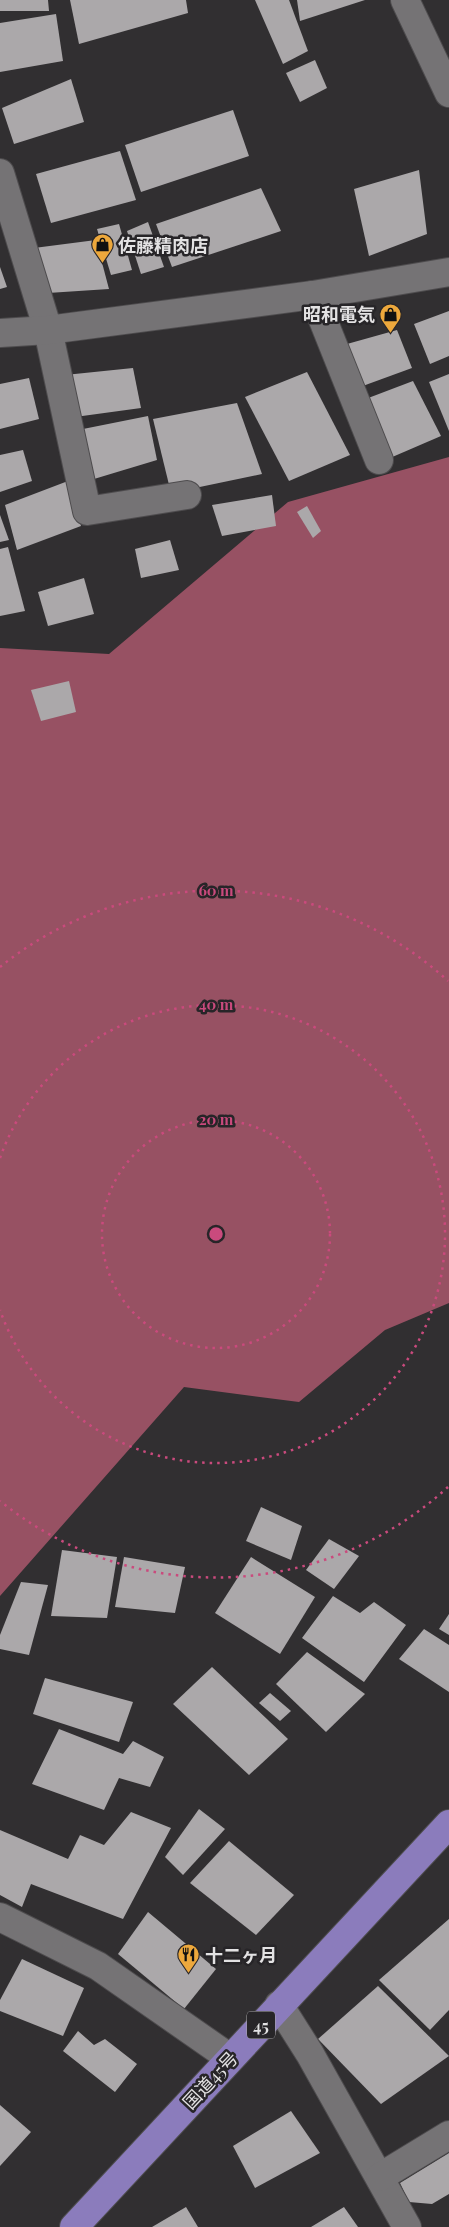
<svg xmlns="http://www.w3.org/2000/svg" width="449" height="2227" viewBox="0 0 449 2227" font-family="'Playfair Display','Noto Sans JP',serif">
	<rect width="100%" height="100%" fill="#312f31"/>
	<polygon fill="#975163" points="449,457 449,1303 385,1330 299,1402 184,1387 0,1596 0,648 109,654 288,502"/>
	<g fill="#aba8aa">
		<polygon points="0,0 48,0 49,11 0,11"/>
		<polygon points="70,0 186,0 188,13 79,44"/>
		<polygon points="255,0 289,0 308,51 283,64"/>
		<polygon points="297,0 365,0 300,21"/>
		<polygon points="56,14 63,61 0,72 0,23"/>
		<polygon points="315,60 327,88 300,102 286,73"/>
		<polygon points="71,79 84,122 14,144 2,108"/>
		<polygon points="233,110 249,156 141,192 125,145"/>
		<polygon points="120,151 136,200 51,223 36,174"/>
		<polygon points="419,170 427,234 369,256 354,189"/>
		<polygon points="261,188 281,231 172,267 156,224"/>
		<polygon points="148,222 164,267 141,274 127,231"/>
		<polygon points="119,224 132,270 111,275 97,229"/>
		<polygon points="96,240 109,289 48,293 34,248"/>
		<polygon points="0,267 7,287 0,289"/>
		<polygon points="449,311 449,356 430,364 414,324"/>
		<polygon points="397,330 412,368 360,387 347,344"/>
		<polygon points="133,368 141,408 75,417 65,375"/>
		<polygon points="307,372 350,455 289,481 245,397"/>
		<polygon points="449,374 449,431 429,382"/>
		<polygon points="29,378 39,419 0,429 0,384"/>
		<polygon points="413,381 441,436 390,458 363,400"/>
		<polygon points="237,403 262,474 171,493 153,419"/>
		<polygon points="148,416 157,460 94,479 83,429"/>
		<polygon points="23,450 32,481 0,492 0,455"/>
		<polygon points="68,481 81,526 17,550 5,505"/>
		<polygon points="272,495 276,526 222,536 212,505"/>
		<polygon points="307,506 321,531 313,538 297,512"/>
		<polygon points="0,515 9,540 0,542"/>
		<polygon points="170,540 179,570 141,578 135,549"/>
		<polygon points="8,547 25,611 0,616 0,549"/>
		<polygon points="84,578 94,614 48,626 38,592"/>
		<polygon points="69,681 76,712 41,721 31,690"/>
		<polygon points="261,1507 302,1526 291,1560 246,1541"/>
		<polygon points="329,1539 359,1556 334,1589 306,1570"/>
		<polygon points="62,1550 117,1557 107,1618 51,1616"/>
		<polygon points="124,1557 185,1567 175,1613 115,1607"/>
		<polygon points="251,1557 315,1597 280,1654 215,1613"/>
		<polygon points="21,1582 48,1585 29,1655 0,1649 0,1635"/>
		<polygon points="333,1596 360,1613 374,1602 406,1625 364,1682 302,1638"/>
		<polygon points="449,1614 449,1635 439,1629"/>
		<polygon points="424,1629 449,1645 449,1692 399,1659"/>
		<polygon points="307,1652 365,1694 326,1732 276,1684"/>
		<polygon points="212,1667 288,1739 249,1775 173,1704"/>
		<polygon points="45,1678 133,1702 119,1742 33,1714"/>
		<polygon points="270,1693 291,1711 280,1721 259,1703"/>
		<polygon points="59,1729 123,1754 133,1741 164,1757 150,1787 119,1778 104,1810 32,1784"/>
		<polygon points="199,1809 225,1829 183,1875 165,1857"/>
		<polygon points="131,1812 171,1828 123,1919 31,1884 22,1907 0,1895 0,1830 68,1859 80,1835 104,1845"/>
		<polygon points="229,1841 294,1895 256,1935 190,1883"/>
		<polygon points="148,1912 216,1969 184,2009 118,1954"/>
		<polygon points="449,1919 449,2010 430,2030 379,1980"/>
		<polygon points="22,1959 84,1988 63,2036 0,2011 0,2000"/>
		<polygon points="378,1986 449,2056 381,2104 318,2039"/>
		<polygon points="78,2031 94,2045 105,2039 137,2064 115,2092 63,2051"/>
		<polygon points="0,2105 31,2132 0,2166"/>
		<polygon points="291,2111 320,2153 255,2188 233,2146"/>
		<polygon points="449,2153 449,2194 432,2204 409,2202 400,2183"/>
		<polygon points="186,2207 198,2227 152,2227"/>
		<polygon points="344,2207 358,2227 311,2227"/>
	</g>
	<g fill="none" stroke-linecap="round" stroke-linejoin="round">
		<defs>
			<g id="street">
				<polyline points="405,0 449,93"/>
				<polyline points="0,173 48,330 87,511 187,495"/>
				<polyline points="313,295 379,460"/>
				<polyline points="0,1917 98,1966 230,2058"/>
				<polyline points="279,2005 310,2054 407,2227"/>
				<polyline points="380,2177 449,2135"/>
			</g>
			<polyline id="secondary" points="0,333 48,330 313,295 449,272"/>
			<polyline id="highway" points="74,2227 449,1824"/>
		</defs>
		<use href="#street" stroke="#4e4c4e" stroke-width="30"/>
		<use href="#secondary" stroke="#4e4c4e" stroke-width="30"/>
		<use href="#highway" stroke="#4e4c4e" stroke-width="30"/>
		<use href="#street" stroke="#757375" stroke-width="28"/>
		<use href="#secondary" stroke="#757375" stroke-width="28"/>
		<use href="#highway" stroke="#8b7cbc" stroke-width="28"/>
	</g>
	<g fill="none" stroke="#ca4a7d" stroke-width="2.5" stroke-dasharray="2.5 5">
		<circle cx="216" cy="1234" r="114"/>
		<path d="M0 1158A229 229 0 1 1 0 1310"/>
		<path d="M448 1487A343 343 0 0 1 0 1501M0 967A343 343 0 0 1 448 981"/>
	</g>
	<defs>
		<symbol id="shop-pin" viewBox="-11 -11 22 30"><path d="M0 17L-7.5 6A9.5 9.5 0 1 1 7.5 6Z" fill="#eda83c" stroke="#272528"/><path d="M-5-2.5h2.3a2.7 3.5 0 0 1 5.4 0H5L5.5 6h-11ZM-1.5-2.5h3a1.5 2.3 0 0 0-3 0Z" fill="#111"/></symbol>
		<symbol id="restaurant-pin" viewBox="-11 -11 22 30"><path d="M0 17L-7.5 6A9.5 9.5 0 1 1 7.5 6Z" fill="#eda83c" stroke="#272528"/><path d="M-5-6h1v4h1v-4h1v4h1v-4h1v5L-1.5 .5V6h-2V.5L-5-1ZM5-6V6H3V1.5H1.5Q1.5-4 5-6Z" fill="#111"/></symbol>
	</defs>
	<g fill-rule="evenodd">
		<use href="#shop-pin" x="90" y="232" width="25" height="34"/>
		<use href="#shop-pin" x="378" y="302" width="25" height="34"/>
		<use href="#restaurant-pin" x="176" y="1942" width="25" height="34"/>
	</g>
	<g text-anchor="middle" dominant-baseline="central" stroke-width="5" stroke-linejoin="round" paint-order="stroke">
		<rect fill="#272528" stroke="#aba9ab" stroke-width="1" x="247" y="2011.5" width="28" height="27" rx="4"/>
		<g font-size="16" font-weight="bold" fill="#e3e2e3">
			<text x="261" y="2025">45</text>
		</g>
		<g font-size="18" font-weight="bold" fill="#e3e2e3" stroke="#272528" text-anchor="start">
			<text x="118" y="245">佐藤精肉店</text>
			<text x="375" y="314" text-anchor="end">昭和電気</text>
			<text x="205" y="1955">十二ヶ月</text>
		</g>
		<g font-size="18" fill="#e3e2e3" stroke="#272528">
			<text transform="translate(210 2080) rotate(-47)">国道45号</text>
		</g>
	</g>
	<circle cx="216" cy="1234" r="8" fill="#ca4a7d" stroke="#272528" stroke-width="2.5"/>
	<g font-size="15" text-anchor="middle" font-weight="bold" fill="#ca4a7d" stroke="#272528" stroke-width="5" stroke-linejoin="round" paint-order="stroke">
		<text x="216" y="896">60 m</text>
		<text x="216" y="1010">40 m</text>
		<text x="216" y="1125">20 m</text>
	</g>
</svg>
